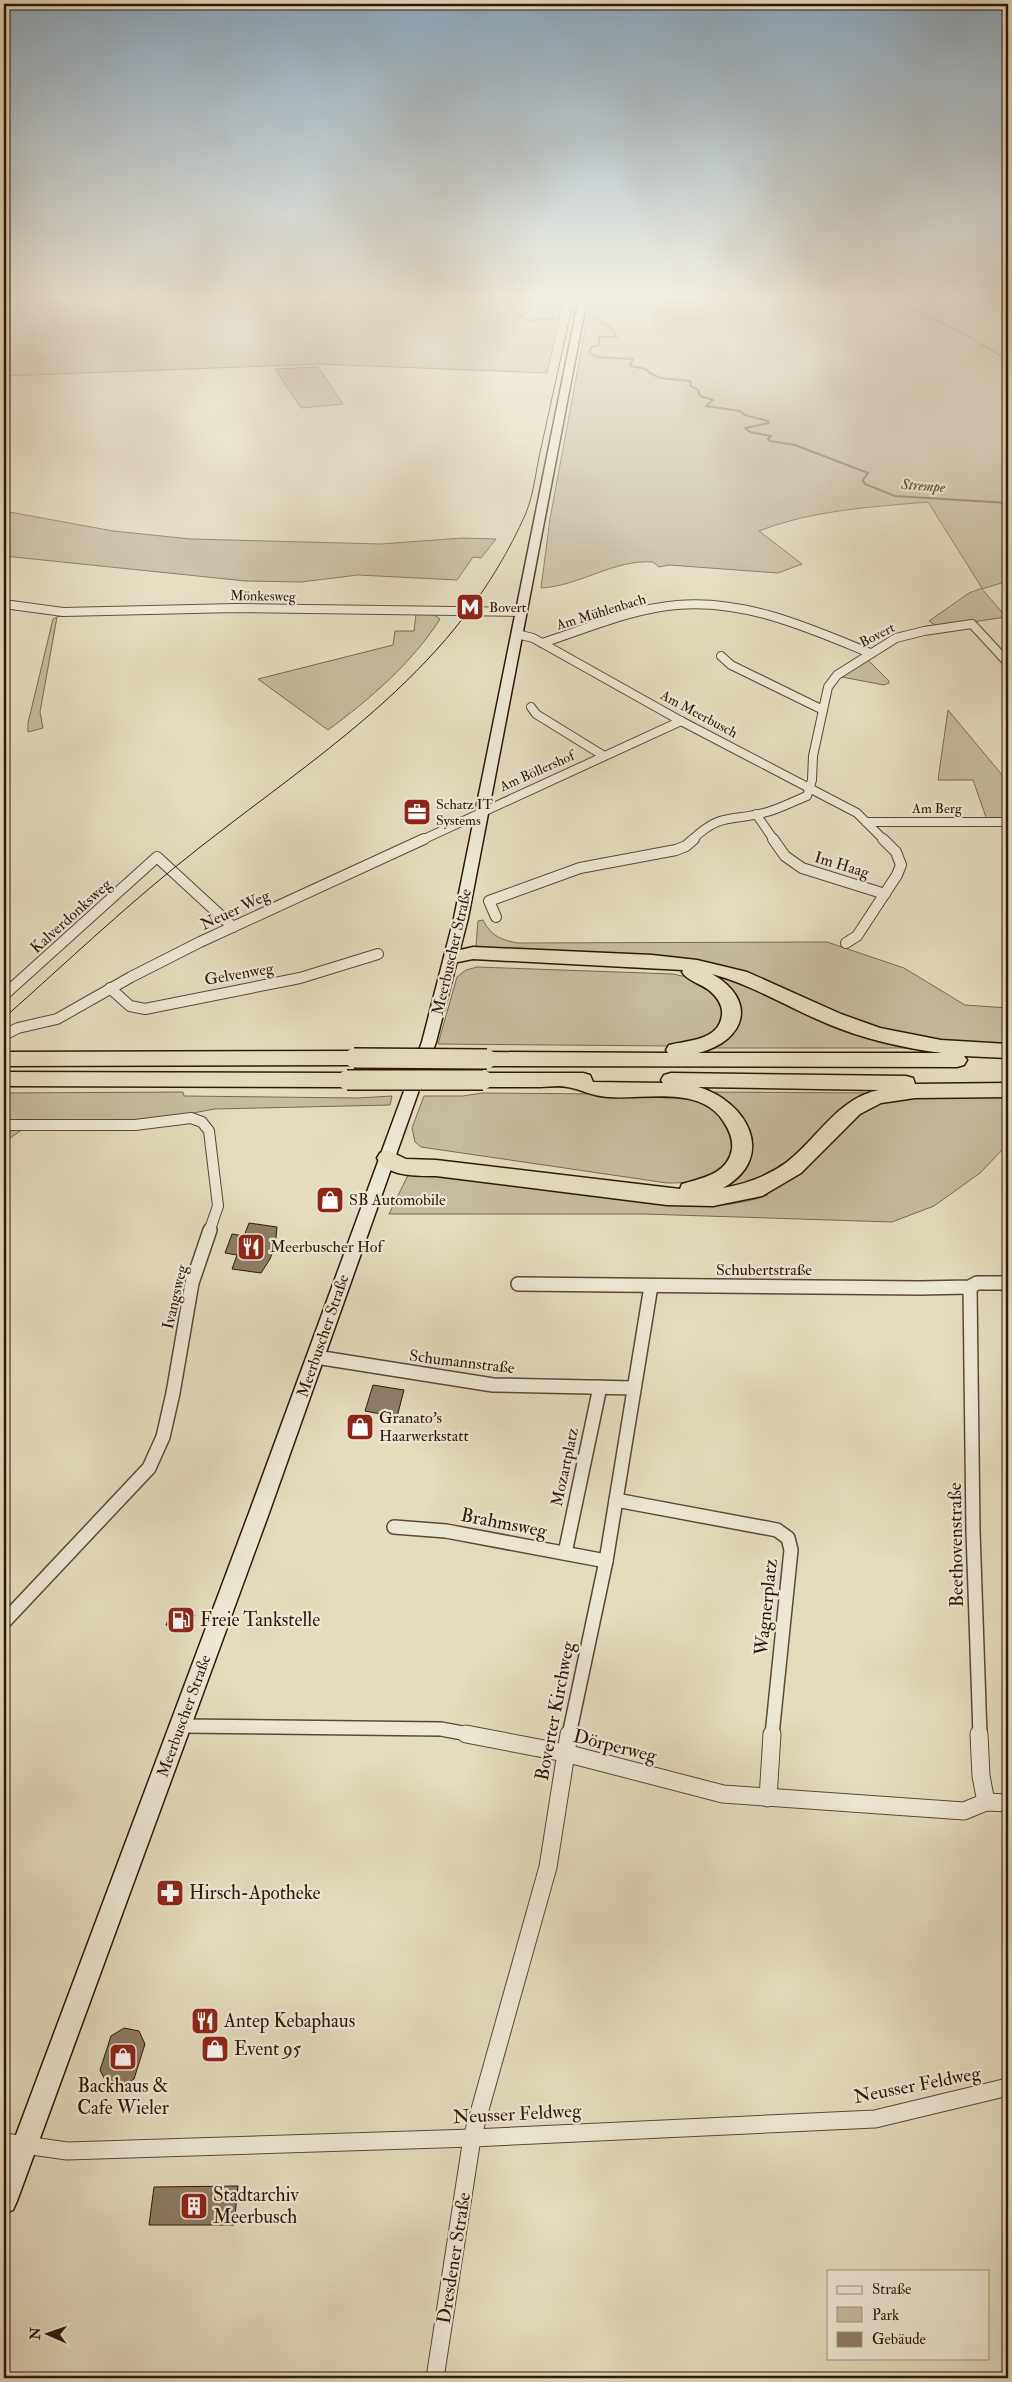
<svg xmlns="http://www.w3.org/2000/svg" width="1012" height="2382" viewBox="0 0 1012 2382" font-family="'IM FELL Double Pica',serif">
	<rect width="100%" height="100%" fill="#e4dcbf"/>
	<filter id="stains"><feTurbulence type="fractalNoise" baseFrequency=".004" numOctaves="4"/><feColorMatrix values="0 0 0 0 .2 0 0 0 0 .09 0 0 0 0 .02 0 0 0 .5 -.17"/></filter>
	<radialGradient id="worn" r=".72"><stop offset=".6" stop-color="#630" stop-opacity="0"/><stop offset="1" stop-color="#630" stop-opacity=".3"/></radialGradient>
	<g fill="#c5bba0" stroke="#7a6954">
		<polygon points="4,298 564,298 547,373 319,364 4,376"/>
		<path d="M591,298H1008V581L982,589L1006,617L938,627L929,621L969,593L982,588L928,502C871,507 813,510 759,531L802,564L778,573L669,565L659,567L653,562C614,559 580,586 541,588L550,519Z"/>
		<polygon points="318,367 343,404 301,408 275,369"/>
		<polygon points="4,511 113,531 191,539 381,544 462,538 496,539 481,558 473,557 457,580 358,575 301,582 246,581 4,556"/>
		<polygon points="64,613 64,615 57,617 40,712 43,728 28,732 28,723 53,619"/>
		<path d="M416,614H433L440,619C412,663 370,699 328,730L258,679L393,645L395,631H414Z"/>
		<polygon points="866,658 889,681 889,683 884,685 842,677"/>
		<polygon points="948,710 1008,782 1008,820 987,820 973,780 938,780"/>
		<path d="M483,920C491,936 501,940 518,943L827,942L904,968L965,1005L1008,1008V1046L912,1037L874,1028L733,970L479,948L476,946L478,921Z"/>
		<path d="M477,967L673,974L687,977L718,994C719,1000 723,1007 724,1013C724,1038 689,1042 671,1046L438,1044L457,977L466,970Z"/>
		<polygon points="702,970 925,1048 708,1048 736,1018"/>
		<polygon points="183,1092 184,1096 358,1098 392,1096 390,1105 215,1109 137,1123 35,1121 4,1142 4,1093"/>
		<polygon points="700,1092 882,1093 785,1169 714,1195 747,1149"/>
		<path d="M482,1093C522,1093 563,1094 603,1094C635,1094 668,1092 698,1102C728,1111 750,1156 715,1174C700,1182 685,1183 667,1183L421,1147L415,1142L412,1128L424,1096H463Z"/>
		<path d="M944,1094H1008V1144L980,1173L934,1206L892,1222L644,1214H389L409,1173L424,1172L677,1205C709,1207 738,1206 768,1195L764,1193C792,1183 812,1163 831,1142C840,1132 850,1120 862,1112C886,1098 916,1096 944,1094Z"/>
	</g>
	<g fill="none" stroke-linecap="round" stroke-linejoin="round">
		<g stroke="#766551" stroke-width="2">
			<polyline points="503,298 501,300 504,303 528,321 554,318"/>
			<polyline points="891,298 964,334 1008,360"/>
			<polyline points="572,314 576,313"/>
			<polyline points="588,314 610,327 617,337 599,337 599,345 591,347 589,353 597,357 633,359 630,366 646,369 650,373 660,378 690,381 691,386 698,390 700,396 713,400 706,406 740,411 745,415 768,421 769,423 745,428 750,432 771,436 768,439 770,441 795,445 868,473 863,480 865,484 895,496 1008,503"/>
		</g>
	</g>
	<g fill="#8d7d68" stroke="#2e1709">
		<polygon points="249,1223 277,1227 275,1246 270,1259 261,1273 232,1269 237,1255 225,1253 232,1234 244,1236"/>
		<polygon points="373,1385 404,1390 397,1417 365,1411"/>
		<polygon points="173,1610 195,1615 190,1630 166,1625"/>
		<polygon points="124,2028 139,2031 145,2044 134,2079 121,2087 107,2084 100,2070 111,2036"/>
		<polygon points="238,2186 234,2225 149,2225 154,2187"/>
	</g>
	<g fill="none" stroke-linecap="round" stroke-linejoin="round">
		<defs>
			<g id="minor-far3">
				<polyline points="4,604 63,612 236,608 522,612"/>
				<polyline points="517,634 533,638 681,721 857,813 884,840"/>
				<path d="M542,643C586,629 630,609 677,605C745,599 809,628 870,653"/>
				<polyline points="721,656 731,665 823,710"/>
				<polyline points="531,707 536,714 604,756"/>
				<polyline points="756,814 774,840"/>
				<polyline points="866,822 1008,822"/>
				<polyline points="422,840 681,721"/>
				<path d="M692,840C722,811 733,822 767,812C781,808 794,801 807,796L812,780L813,756L828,687L837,675L896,638L924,631L972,624L1008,663"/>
			</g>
			<g id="minor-far2">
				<polyline points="773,839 785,856 802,868 885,894"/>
				<polyline points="496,917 489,901 580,868 676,850 686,846 694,839"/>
				<polyline points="846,943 857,936 897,875 901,865 896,852 883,839"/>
				<polyline points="110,988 130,1006 145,1009 300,978 378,954"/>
				<polyline points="4,995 157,857 233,927"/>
				<polyline points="4,1035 18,1028 57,1019 131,977 200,942 424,839"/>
				<polyline points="4,1125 135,1125 191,1118 202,1122 209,1131 218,1206 209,1232"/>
			</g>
			<g id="minor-far1">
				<polyline points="518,1284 920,1288 970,1287 977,1283 1008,1283"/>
				<polyline points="970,1287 973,1531 980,1735"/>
				<polyline points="316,1357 493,1385 634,1388"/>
				<polyline points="616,1500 777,1530 788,1538 791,1550 772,1735"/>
				<polyline points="394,1527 446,1531 606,1561"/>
				<polyline points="565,1553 600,1387"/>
				<polyline points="4,1622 149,1468 163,1437 173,1393 192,1283 210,1230"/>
				<polyline points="181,1726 441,1729 473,1735"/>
				<polyline points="569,1735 606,1561 651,1286"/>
			</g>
			<g id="minor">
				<polyline points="466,1734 565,1753 723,1794 964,1811 986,1802 1008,1803"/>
				<polyline points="979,1734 981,1776 986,1802"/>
				<polyline points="768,1798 772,1734"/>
				<polyline points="4,2142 67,2151 472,2138 875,2119 1008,2087"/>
				<polyline points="435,2378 472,2138 548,1867 569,1734"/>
			</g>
			<polygon id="secondary" points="579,298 587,298 468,918 436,1042 269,1513 17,2201 13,2210 4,2214 4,2167 249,1513 422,1042 454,918"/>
			<g id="motorway">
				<path d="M473,947L652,955L697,960L747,972L841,1014L880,1028L941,1040L1008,1044V1058L964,1056L967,1060L964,1065L957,1067L487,1066L480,1064L477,1059L480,1054L487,1052L668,1053L666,1050L669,1045C688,1040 719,1041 722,1015C723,1005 717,997 710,991C702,984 687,981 682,972L683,970L473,959L453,963L447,961L444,957L447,953ZM712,974C753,985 789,1008 828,1024C864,1039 903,1048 942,1053H698C746,1041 758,1000 712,974Z"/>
				<polygon points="354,1051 361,1053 364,1058 361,1063 354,1065 4,1066 4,1052"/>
				<polygon points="4,1072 347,1073 354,1075 357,1080 354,1085 347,1087 4,1086"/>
				<path d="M483,1073H583L590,1075L593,1082L663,1083L661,1080L664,1075L671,1073L906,1076L913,1078L915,1084L1008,1083V1097L915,1098L881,1103L860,1114L801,1173L762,1196L713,1206L667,1205L436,1176C417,1176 387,1177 377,1158L380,1153L387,1150L406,1159L436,1160L680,1189L682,1184C702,1178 728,1174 732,1149C733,1139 730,1132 725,1124C703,1084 644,1100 608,1097C591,1096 581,1089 567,1087C559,1085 549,1087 540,1087C521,1087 502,1087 483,1087L476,1085L473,1080L476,1075ZM698,1087L879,1090C838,1098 818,1138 787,1162C768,1176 746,1184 723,1188C778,1157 747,1101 698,1087Z"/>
			</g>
		</defs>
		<use href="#minor-far3" stroke="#5c4836" stroke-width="10"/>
		<use href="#minor-far2" stroke="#5c4836" stroke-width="12"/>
		<use href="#minor-far1" stroke="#5c4836" stroke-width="16"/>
		<use href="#minor" stroke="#5c4836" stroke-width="19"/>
		<use href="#secondary" stroke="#2e1709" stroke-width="3"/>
		<use href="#motorway" stroke="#2e1709" stroke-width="3"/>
		<use href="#minor-far3" stroke="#ede8d5" stroke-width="8"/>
		<use href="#minor-far2" stroke="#ede8d5" stroke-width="10"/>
		<use href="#minor-far1" stroke="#ede8d5" stroke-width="13"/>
		<use href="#minor" stroke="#ede8d5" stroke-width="17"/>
		<use href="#secondary" fill="#ede8d5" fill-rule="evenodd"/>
		<use href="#motorway" fill="#e4dcbf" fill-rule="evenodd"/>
		<path stroke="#2e1709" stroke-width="1" d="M4,1018C68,961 131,901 199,848C328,747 457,669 526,513C534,493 536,469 541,448C552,398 563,348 574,298"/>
		<defs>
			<g id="motorway-bridge">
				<polyline points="354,1058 487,1059"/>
				<polyline points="347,1080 483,1080"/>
			</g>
		</defs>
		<use href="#motorway-bridge" stroke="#2e1709" stroke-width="22" stroke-linecap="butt"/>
		<use href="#motorway-bridge" stroke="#e4dcbf" stroke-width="19"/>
	</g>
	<linearGradient id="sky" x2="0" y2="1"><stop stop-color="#8da9bf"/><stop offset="0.47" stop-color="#f3efe2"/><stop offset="1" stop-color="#f3efe2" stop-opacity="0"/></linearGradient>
	<rect width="1012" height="631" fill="url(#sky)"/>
	<defs>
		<symbol id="metro-square" viewBox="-11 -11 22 22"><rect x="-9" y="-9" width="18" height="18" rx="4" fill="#8f2418" stroke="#ede8d5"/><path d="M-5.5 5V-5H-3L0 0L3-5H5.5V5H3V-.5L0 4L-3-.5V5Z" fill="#fff"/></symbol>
		<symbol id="office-square" viewBox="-11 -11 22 22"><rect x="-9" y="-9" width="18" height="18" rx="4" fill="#8f2418" stroke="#ede8d5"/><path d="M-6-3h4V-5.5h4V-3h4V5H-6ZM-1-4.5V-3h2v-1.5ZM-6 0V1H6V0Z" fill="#fff"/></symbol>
		<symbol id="shop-square" viewBox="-11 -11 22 22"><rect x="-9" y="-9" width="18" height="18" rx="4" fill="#8f2418" stroke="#ede8d5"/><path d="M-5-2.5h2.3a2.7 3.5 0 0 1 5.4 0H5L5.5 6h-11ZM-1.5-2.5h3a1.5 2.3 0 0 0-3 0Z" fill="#fff"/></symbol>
		<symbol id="restaurant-square" viewBox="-11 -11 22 22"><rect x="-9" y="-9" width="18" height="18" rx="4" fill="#8f2418" stroke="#ede8d5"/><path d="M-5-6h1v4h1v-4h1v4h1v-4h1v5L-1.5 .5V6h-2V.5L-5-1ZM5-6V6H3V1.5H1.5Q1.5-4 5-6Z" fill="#fff"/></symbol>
		<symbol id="fuel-square" viewBox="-11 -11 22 22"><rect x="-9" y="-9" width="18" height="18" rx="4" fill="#8f2418" stroke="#ede8d5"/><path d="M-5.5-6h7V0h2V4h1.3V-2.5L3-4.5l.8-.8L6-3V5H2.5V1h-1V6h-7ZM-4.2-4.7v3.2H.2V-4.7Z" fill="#fff"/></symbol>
		<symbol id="pharmacy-square" viewBox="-11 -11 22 22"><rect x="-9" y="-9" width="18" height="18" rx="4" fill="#8f2418" stroke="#ede8d5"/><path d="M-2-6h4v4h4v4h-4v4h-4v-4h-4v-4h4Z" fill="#fff"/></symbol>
		<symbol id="building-square" viewBox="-11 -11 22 22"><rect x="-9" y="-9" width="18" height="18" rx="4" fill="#8f2418" stroke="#ede8d5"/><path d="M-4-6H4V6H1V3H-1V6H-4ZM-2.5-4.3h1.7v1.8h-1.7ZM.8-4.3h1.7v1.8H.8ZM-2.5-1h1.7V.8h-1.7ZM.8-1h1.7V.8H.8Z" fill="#fff"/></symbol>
	</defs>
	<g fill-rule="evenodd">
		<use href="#metro-square" x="454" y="591" width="32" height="32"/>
		<use href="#office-square" x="401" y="796" width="32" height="32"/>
		<use href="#shop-square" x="314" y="1184" width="32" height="32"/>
		<use href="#restaurant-square" x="235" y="1231" width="32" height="32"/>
		<use href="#shop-square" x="344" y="1411" width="32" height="32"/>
		<use href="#fuel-square" x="165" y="1604" width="32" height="32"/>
		<use href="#pharmacy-square" x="154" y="1877" width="32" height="32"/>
		<use href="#restaurant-square" x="189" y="2005" width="32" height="32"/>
		<use href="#shop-square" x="199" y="2033" width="32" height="32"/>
		<use href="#shop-square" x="107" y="2041" width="32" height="32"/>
		<use href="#building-square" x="178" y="2190" width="32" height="32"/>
	</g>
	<g text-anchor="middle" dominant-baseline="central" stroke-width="4.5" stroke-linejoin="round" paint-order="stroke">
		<g font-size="14" fill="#2e1709" stroke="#ede8d5">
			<text transform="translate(263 596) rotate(1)">Mönkesweg</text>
			<text transform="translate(601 612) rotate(-17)">Am Mühlenbach</text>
			<text transform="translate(877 635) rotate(-27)">Bovert</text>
			<text transform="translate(699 714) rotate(28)">Am Meerbusch</text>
			<text transform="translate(537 771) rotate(-24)">Am Böllershof</text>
			<text x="937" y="808">Am Berg</text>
		</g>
		<g font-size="14" fill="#2e1709" stroke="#ede8d5" text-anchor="start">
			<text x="489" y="607">Bovert</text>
			<text x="436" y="804">Schatz IT<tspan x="436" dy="16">Systems</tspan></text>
		</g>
		<g font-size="15" font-style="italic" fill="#5e4b39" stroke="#ede8d5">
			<text transform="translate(923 486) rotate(4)">Strempe</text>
		</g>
		<g font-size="16" fill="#2e1709" stroke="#ede8d5">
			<text transform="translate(842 865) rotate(17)">Im Haag</text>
			<text transform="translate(235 910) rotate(-25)">Neuer Weg</text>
			<text transform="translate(71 916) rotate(-42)">Kalverdonksweg</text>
			<text transform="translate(452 952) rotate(-77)">Meerbuscher Straße</text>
			<text transform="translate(239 974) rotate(-10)">Gelvenweg</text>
			<text x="764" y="1270">Schubertstraße</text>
			<text transform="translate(175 1297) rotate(-77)">Ivangsweg</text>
			<text transform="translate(323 1336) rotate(-71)">Meerbuscher Straße</text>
			<text transform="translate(462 1362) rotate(7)">Schumannstraße</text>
			<text transform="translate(565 1467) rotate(-78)">Mozartplatz</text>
			<text transform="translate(184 1716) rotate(-70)">Meerbuscher Straße</text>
		</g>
		<g font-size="16" fill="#2e1709" stroke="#ede8d5" text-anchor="start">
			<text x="349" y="1200">SB Automobile</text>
			<text x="270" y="1247">Meerbuscher Hof</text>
			<text x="379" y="1418">Granato's<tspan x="379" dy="18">Haarwerkstatt</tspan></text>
		</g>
		<g font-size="19" fill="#2e1709" stroke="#ede8d5">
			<text transform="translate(504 1523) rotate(11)">Brahmsweg</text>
			<text transform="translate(956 1545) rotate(-91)">Beethovenstraße</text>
			<text transform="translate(766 1607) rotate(-84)">Wagnerplatz</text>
			<text transform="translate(555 1711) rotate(-79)">Boverter Kirchweg</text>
			<text transform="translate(615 1746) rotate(14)">Dörperweg</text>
			<text transform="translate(917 2085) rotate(-11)">Neusser Feldweg</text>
			<text transform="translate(517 2114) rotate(-3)">Neusser Feldweg</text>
			<text transform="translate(454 2258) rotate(-81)">Dresdener Straße</text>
		</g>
		<g font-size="19" fill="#2e1709" stroke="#ede8d5" text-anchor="start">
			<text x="200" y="1620">Freie Tankstelle</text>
			<text x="189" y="1893">Hirsch-Apotheke</text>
			<text x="224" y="2021">Antep Kebaphaus</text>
			<text x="234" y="2049">Event 95</text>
			<text x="123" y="2086" text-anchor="middle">Backhaus &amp;<tspan x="123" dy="22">Cafe Wieler</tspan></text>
			<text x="213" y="2195">Stadtarchiv<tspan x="213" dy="22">Meerbusch</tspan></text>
		</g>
	</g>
	<rect width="1012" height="2382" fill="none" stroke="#e4dcbf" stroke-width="20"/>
	<rect x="5" y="5" width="1002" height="2372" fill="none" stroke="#2e1709" stroke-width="2.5"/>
	<rect x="10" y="10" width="992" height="2362" fill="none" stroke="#2e1709"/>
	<rect x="827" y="2270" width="162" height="90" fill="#ede8d5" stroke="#a19483"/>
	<rect x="837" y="2286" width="25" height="8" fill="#ede8d5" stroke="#a19483"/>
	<text x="872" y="2294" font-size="15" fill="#2e1709">Straße</text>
	<rect x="837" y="2307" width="25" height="15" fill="#c5bba0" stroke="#a19483"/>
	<text x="872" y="2320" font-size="15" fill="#2e1709">Park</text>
	<rect x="837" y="2332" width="25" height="15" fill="#8d7d68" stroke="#a19483"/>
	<text x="872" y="2344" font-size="15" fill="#2e1709">Gebäude</text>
	<g transform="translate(48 2334) rotate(272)" stroke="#ede8d5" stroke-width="4" paint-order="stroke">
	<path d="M0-4L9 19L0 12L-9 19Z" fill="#2e1709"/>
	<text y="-8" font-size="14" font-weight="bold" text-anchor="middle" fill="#2e1709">N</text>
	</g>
	<rect width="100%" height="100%" filter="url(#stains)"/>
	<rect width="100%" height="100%" fill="url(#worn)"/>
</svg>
